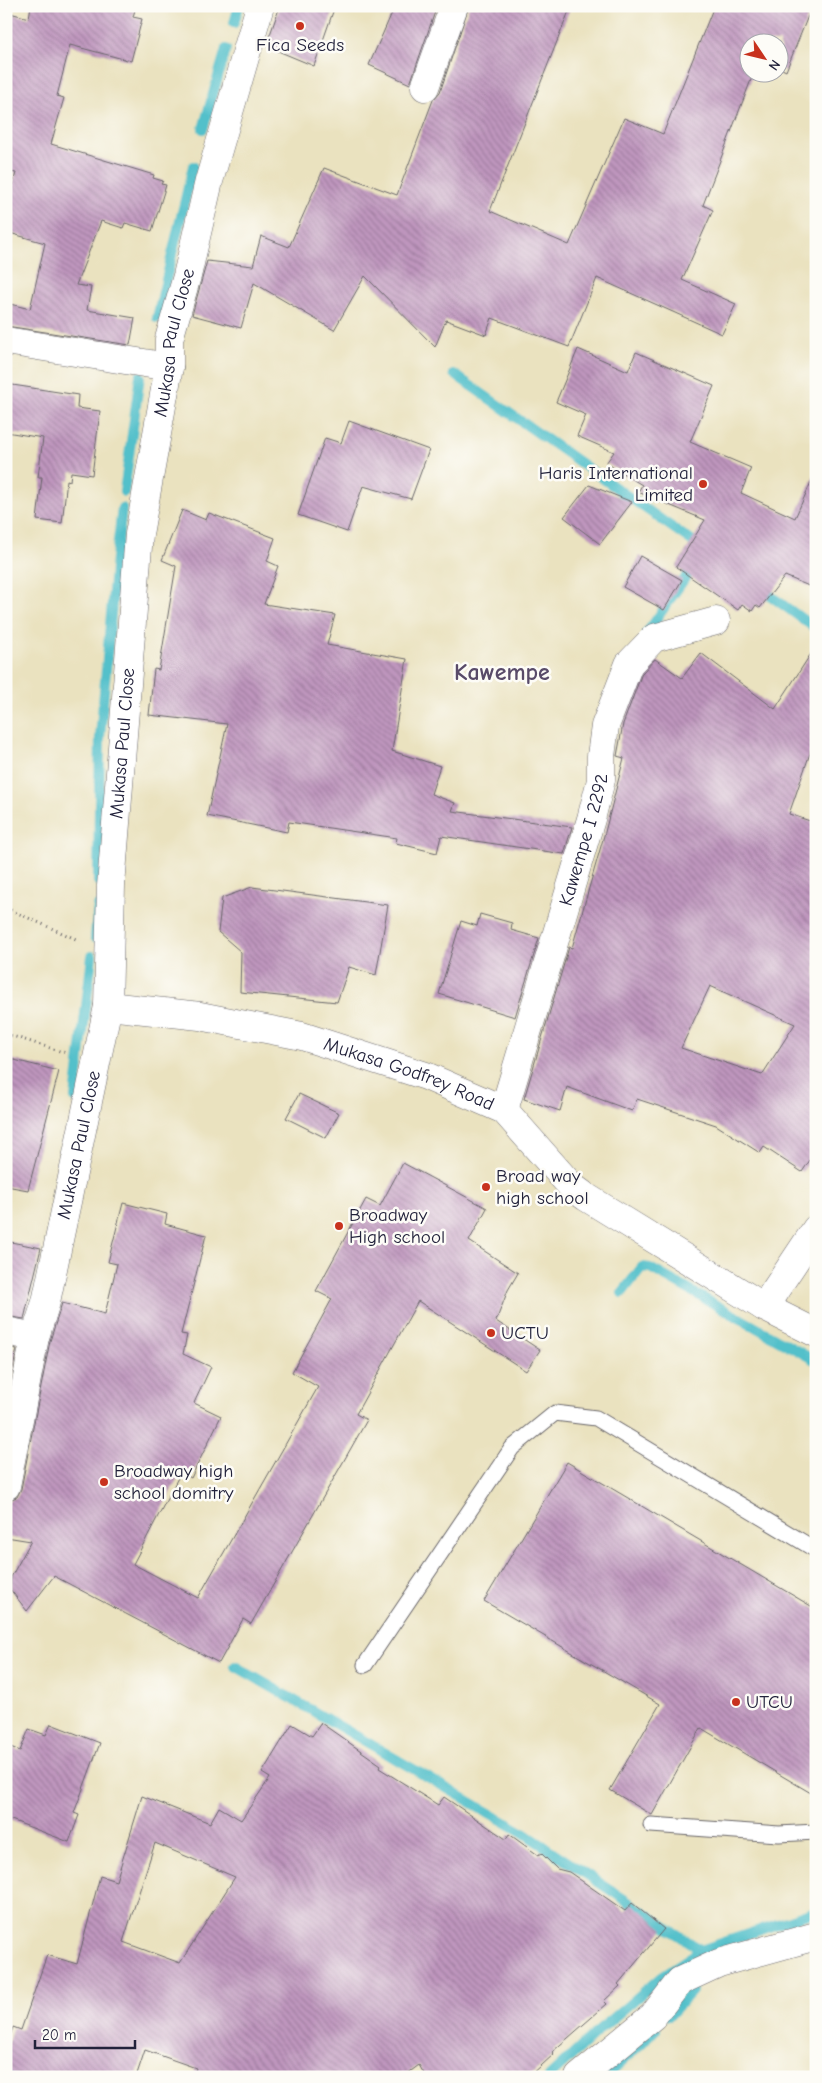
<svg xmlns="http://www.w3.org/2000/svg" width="822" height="2083" viewBox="0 0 822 2083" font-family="'Comic Neue',sans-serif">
	<defs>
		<pattern id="building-back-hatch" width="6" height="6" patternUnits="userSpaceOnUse" patternTransform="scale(1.25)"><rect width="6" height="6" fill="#bf96be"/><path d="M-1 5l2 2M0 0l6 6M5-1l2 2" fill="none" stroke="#9b7a9c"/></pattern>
	</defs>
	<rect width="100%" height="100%" fill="#fdfcf7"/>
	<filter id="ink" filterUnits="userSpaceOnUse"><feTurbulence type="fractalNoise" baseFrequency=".02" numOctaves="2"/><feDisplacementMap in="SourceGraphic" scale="10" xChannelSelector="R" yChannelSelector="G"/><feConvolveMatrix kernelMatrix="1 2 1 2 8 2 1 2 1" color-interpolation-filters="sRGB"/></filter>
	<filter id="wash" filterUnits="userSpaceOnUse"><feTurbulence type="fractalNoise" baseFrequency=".0096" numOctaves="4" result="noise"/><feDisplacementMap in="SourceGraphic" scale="20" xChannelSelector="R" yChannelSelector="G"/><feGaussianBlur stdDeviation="1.12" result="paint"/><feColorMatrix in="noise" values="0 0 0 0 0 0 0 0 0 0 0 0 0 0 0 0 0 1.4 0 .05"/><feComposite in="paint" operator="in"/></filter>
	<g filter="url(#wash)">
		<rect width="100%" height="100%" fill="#eae2bf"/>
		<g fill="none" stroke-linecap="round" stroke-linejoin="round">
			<g stroke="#52c0ca" stroke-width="10">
				<polyline points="234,23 239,6"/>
				<polyline points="203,129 226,49"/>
				<polyline points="157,318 193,166"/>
				<polyline points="454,374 703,549"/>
				<polyline points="124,492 140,376"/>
				<polyline points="760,588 816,629"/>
				<polyline points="646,634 695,564"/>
				<polyline points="98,881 100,737 116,558 122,508"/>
				<polyline points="95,937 98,906"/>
				<polyline points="75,1098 92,956"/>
				<polyline points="622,1293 642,1267 650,1268 816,1361"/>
				<polyline points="235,1666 524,1833 701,1950"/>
				<polyline points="669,2016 692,1991"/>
				<polyline points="6,2072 17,2077"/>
				<polyline points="549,2077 596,2033 662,1976 701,1950 816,1911"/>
				<polyline points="605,2077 656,2030"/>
			</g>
		</g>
		<g id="blocks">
			<g fill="url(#building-back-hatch)" fill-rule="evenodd">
				<polygon points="31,6 136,6 133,17 142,19 131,61 70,45 57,96 64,98 51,144 154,175 153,178 163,181 161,184 166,185 152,231 125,223 123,228 101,221 76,285 91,287 87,310 135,318 130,345 6,326 6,303 30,309 45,243 6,232 6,207 16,173 6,171 6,12 29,18"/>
				<polygon points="280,6 335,6 314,66 266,46"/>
				<polygon points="395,6 437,6 410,84 369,65"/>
				<polygon points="469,6 571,6 490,211 569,245 624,118 663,134 714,6 812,6 786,71 780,68 780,42 750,42 750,72 754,72 703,205 713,210 682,280 736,304 722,334 597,278 569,347 492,318 486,335 446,320 435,347 365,276 334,330 254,283 241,328 192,315 207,261 253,266 261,236 289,247 324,168 397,195 433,100 440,92"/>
				<polygon points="578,349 628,371 636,352 714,386 690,442 751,468 741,493 795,518 816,471 816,589 785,576 760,608 756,605 752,611 742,604 738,610 676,567 705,520 638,492 642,485 606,463 614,452 577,436 586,415 556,402"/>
				<polygon points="6,384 78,395 77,408 100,411 92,475 71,472 70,481 67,480 62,523 37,520 42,477 38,477 43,438 6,432"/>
				<polygon points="349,421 429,450 411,499 363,486 347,532 298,515 325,438 341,443"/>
				<polygon points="589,485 632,502 600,544 564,517"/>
				<polygon points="182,510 206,520 209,513 275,538 267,561 278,566 264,604 335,615 327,645 407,659 392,751 440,766 431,794 455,803 452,811 572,827 564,854 441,836 437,853 396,843 397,838 289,822 287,832 207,816 227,724 149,715 154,669 159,670 176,566 162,560"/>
				<polygon points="640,556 682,580 664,610 623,587"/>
				<path d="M816,646V736L789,814L816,823V1151L802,1172L764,1147L760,1153L716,1125L637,1099L632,1111L567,1087L560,1111L524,1099L569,947L572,948L605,832L624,758L617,756L623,724L642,673L655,659L682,678L701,653L775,709ZM710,986L795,1024L762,1075L681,1048Z"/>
				<polygon points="252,887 388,905 376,975 349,967 337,1002 240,992 241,952 218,932 222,898"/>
				<polygon points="480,914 512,923 511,930 539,938 515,1017 439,994 461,921 477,926"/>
				<polygon points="6,1058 59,1071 28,1190 6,1186"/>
				<polygon points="299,1094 339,1113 326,1138 286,1118"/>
				<polygon points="403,1163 487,1208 469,1241 518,1273 508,1290 496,1321 540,1350 526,1371 418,1301 356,1414 367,1420 251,1624 243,1619 219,1663 54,1576 27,1611 10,1589 11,1577 31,1541 6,1537 6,1501 17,1497 21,1489 50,1341 62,1303 105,1314 117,1264 108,1262 123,1203 167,1214 165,1224 206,1235 181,1334 187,1335 183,1354 211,1367 194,1403 221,1416 191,1478 181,1472 133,1564 198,1598 318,1387 292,1372 332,1299 316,1291 366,1199 380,1206"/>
				<polygon points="6,1241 41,1248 24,1319 6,1316"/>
				<polygon points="6,1347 17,1349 6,1403"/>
				<polygon points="567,1462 816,1609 816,1796 701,1728 652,1815 610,1790 660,1704 484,1601"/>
				<path d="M321,1723L381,1765L379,1768L438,1805L444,1797L506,1839L509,1834L538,1855L541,1853L557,1869L569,1872L625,1911L632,1903L664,1929L618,1984L620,1986L604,2001L607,2004L552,2052L554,2054L529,2077H426L419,2065L403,2077H194L196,2068L145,2050L136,2077H21L6,2071V2048L13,2027L21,2030L47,1955L77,1964L100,1876L116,1881L142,1796L210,1823L219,1807L241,1820L270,1778L262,1773L292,1724L312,1736ZM155,1843L235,1877L180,1963L123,1942Z"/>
				<polygon points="51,1724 100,1743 74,1813 79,1815 69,1842 6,1818 6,1745 20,1751 29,1729 46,1735"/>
			</g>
		</g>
	</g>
	<g filter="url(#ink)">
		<use href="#blocks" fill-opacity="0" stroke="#686569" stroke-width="1"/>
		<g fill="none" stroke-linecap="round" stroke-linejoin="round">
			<defs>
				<g id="service">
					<polyline points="365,1665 512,1448 555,1413 596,1418 816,1550"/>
					<polyline points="651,1825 779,1834 816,1832"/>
				</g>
				<g id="minor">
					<polyline points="425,87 454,6"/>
					<polyline points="6,341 169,367"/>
					<path id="s1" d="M108,1006L200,1016L302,1036L426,1076L504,1110L571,1186L586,1197L764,1307L816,1333"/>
					<path id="s2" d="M504,1110L591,819L601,780V756L605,726L629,664L654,638L716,621"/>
					<polyline points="764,1307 816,1229"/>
					<polyline points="6,1331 35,1337"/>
					<path id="s3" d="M6,1486L35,1337L46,1302L108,1006L111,886L139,534L169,367V339L187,276L209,181L260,6"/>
					<polyline points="579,2077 653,2016 680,1981 719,1963 816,1936"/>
				</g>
			</defs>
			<use href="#service" stroke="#686569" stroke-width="17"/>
			<use href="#minor" stroke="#686569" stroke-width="29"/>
			<g stroke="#686569" stroke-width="3" stroke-dasharray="1 4" stroke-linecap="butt">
				<polyline points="6,908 78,940"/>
				<polyline points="6,1034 66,1053"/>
			</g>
			<use href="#service" stroke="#fff" stroke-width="15"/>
			<use href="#minor" stroke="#fff" stroke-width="28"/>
		</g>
	</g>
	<g fill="#c8321e" stroke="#fdfcf7" stroke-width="2">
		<circle cx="300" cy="26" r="5"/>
		<circle cx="703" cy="484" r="5"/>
		<circle cx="486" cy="1187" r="5"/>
		<circle cx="339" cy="1226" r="5"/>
		<circle cx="491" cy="1333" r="5"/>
		<circle cx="104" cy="1482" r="5"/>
		<circle cx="736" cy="1702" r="5"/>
	</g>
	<g text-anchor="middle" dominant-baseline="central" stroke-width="5" stroke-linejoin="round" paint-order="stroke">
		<g font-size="19" fill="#22223b" stroke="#fdfcf7" text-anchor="start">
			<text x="300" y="45" text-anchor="middle">Fica Seeds</text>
			<text x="693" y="473" text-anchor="end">Haris International<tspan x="693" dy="22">Limited</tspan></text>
			<text x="496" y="1176">Broad way<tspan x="496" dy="22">high school</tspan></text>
			<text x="349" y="1215">Broadway<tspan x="349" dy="22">High school</tspan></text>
			<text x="501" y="1333">UCTU</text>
			<text x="114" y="1471">Broadway high<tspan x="114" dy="22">school domitry</tspan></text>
			<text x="746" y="1702">UTCU</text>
		</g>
		<g font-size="19" fill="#22223b" stroke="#fdfcf7">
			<text stroke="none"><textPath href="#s3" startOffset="1159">Mukasa Paul Close</textPath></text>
			<text stroke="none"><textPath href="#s3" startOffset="754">Mukasa Paul Close</textPath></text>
			<text stroke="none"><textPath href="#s2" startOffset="282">Kawempe I 2292</textPath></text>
			<text stroke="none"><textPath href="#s1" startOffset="310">Mukasa Godfrey Road</textPath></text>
			<text stroke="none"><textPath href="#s3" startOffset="349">Mukasa Paul Close</textPath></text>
		</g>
		<g font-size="24" font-weight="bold" fill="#594b69" stroke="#fdfcf7">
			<text x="502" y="672">Kawempe</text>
		</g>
	</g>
	<rect width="822" height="2083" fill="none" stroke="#fdfcf7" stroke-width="25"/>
	<g transform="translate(764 58) rotate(125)"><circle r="24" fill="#fdfcf7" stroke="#a5a5ac"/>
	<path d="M0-4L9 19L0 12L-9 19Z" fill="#c8321e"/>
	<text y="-8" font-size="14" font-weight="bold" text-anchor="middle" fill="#22223b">N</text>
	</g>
	<path d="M35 2040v8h100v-8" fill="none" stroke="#22223b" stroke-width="2.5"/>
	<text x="42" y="2040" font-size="15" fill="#22223b" stroke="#fdfcf7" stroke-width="4" paint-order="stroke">20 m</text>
</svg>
